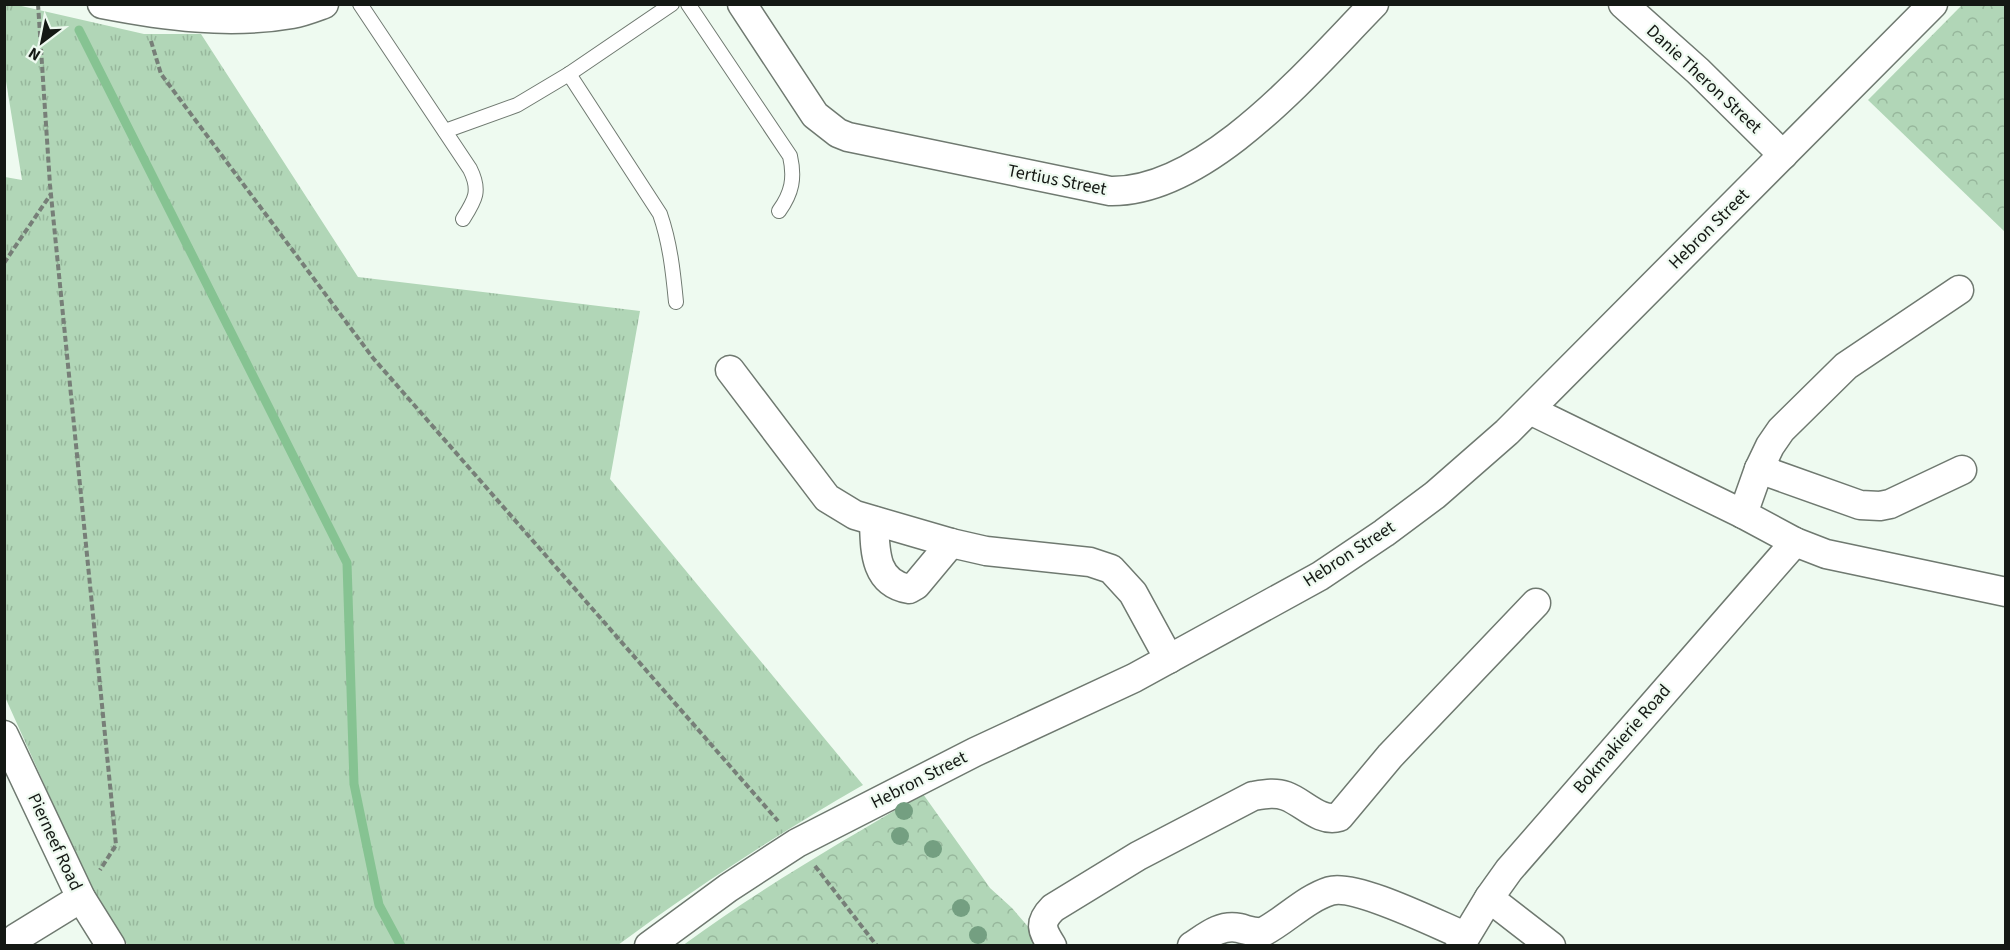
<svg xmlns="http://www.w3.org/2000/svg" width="2010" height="950" viewBox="0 0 2010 950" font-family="'Source Sans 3',sans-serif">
	<defs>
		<pattern id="grass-tufts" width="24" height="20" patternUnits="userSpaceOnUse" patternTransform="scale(1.5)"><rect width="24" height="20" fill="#b1d6b7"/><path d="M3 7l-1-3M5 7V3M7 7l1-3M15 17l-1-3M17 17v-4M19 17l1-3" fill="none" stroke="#97b79c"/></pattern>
		<pattern id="park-crowns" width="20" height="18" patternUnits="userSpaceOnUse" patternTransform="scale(1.5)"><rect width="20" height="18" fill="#b1d6b7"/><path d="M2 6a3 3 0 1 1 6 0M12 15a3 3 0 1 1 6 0" fill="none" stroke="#97b79c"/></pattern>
	</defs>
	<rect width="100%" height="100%" fill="#eefaf0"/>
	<path fill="url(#grass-tufts)" d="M4,5H17L144,34H201L358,277L640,311L610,479L863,785C776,835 698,886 618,945H128L112,923L86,877L5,697V177L22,180L5,75Z"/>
	<g fill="url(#park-crowns)">
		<polygon points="1962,5 2005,5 2005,232 1868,100"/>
		<path d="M923,794L990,888L1012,908L1044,945L682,946C759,889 841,842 923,794Z"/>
	</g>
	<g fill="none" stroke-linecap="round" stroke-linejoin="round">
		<polyline stroke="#86c392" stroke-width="9" points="79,30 347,563 354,784 379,905 401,946"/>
		<defs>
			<g id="service">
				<path d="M360,4L470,169C481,191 475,200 463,219"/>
				<path d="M688,4L790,156C795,178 792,193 779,211"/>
				<path d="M569,74L660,214C670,243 673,271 676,302"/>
				<polyline points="445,131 517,105 569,74 672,4"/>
			</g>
			<g id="minor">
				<path d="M102,4C164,16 229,25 292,14C303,12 313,8 324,4"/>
				<path d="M742,4L815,115L838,133L848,137L1110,191C1207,193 1311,68 1374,4"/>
				<polyline points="1623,4 1698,71 1783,155"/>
				<polyline points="730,370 827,498 855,515 951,543 986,551 1090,562 1111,569 1133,593 1169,659"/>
				<polyline points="1530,410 1743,514 1795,542 1826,554 2006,592"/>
				<polyline points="1759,469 1860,505 1880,506 1890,504 1962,470"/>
				<polyline points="1743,514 1759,469 1770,446 1781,430 1846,366 1959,290"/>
				<path d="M874,521C875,550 874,583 909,589L916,585L951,543"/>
				<polyline points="4,735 81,898 111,946"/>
				<polyline points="1489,898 1551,946"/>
				<polyline points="7,946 16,938 81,898"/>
				<polyline points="649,946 728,888 797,843 975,752 1134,678 1320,576 1384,533 1435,495 1507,432 1933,4"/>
				<path d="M1052,946C1042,930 1038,923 1053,908L1138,856L1253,796C1265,794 1275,792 1286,796C1303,802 1320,823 1339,817L1390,756L1536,603"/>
				<path d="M1192,946C1207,936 1221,924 1239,928C1248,930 1253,933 1263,932C1286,920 1305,899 1330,891C1355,883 1438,925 1465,936"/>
				<polyline points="1460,946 1489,898 1509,870 1795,542"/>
			</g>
		</defs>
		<use href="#service" stroke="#6f7970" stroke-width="16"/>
		<use href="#minor" stroke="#6f7970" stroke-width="31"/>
		<g stroke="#777f78" stroke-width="4" stroke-dasharray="6 3" stroke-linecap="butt">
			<polyline points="38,4 50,185 116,845 100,870"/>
			<polyline points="151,41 161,74 373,358 778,821"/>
			<polyline points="4,263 51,194"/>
			<polyline points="815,866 877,946"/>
		</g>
		<use href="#service" stroke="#fff" stroke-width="14"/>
		<use href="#minor" stroke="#fff" stroke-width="28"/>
	</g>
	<g fill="#749f81">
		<circle cx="904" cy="811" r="9"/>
		<circle cx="900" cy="836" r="9"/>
		<circle cx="933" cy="849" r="9"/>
		<circle cx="961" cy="908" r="9"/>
		<circle cx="978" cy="935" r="9"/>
	</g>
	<g text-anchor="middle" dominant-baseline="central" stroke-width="4.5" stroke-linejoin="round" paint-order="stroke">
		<g font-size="18" fill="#141814" stroke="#eefaf0">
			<text transform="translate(1704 79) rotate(43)">Danie Theron Street</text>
			<text transform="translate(1057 180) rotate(11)">Tertius Street</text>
			<text transform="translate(1709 229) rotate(-45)">Hebron Street</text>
			<text transform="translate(1349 554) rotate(-33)">Hebron Street</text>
			<text transform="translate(1622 739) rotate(-49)">Bokmakierie Road</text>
			<text transform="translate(919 780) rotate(-27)">Hebron Street</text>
			<text transform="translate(55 842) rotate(65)">Pierneef Road</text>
		</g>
	</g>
	<rect width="2010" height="950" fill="none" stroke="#141814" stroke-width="12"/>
	<g transform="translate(42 42) rotate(212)" stroke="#eefaf0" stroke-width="4.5" paint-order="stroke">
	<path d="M0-4.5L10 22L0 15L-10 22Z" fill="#141814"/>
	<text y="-9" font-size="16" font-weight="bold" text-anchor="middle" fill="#141814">N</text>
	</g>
</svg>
